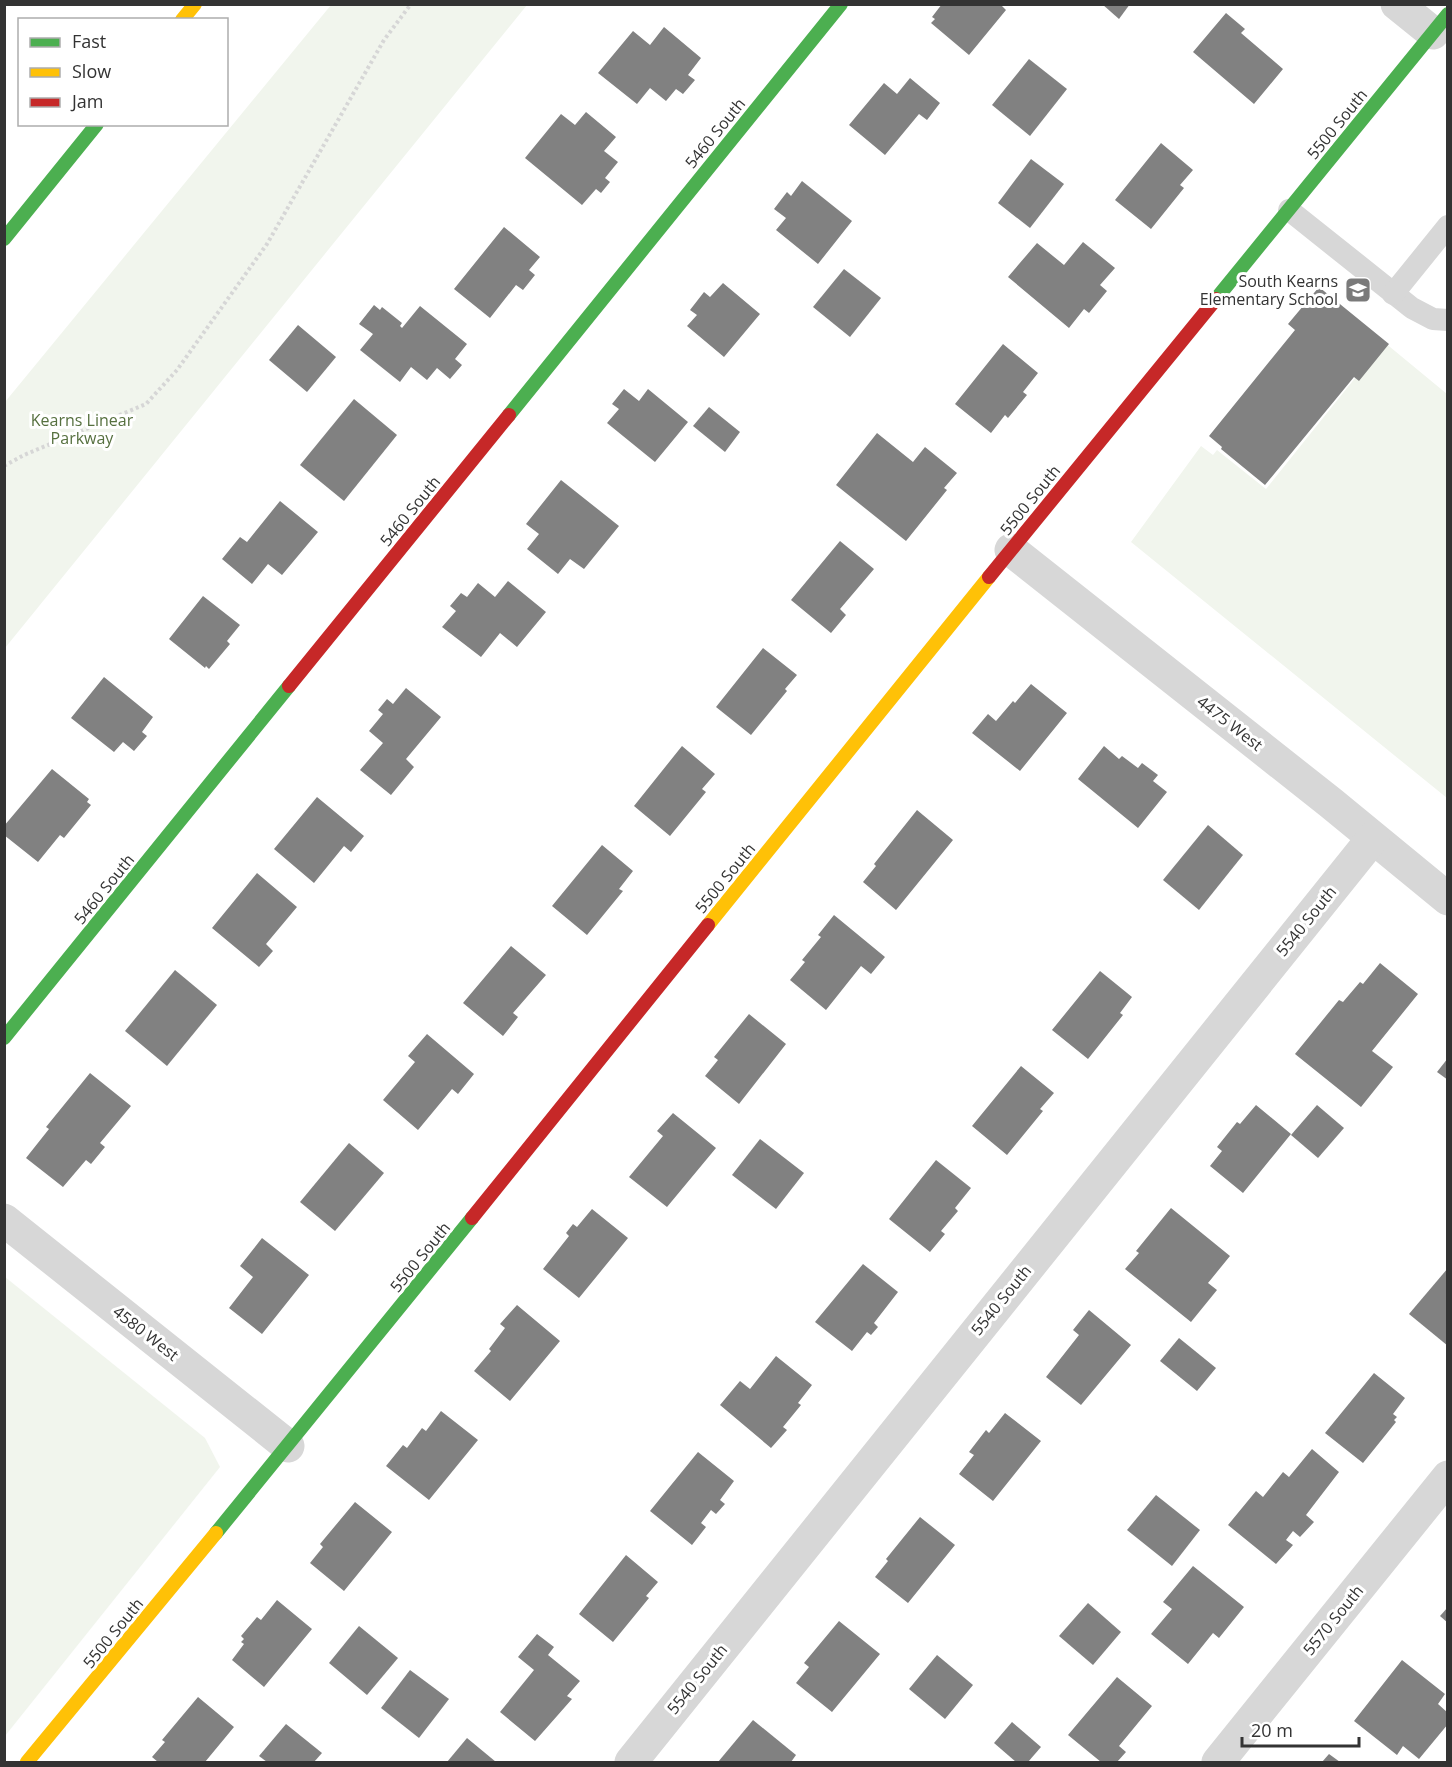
<svg xmlns="http://www.w3.org/2000/svg" width="1452" height="1767" viewBox="0 0 1452 1767" font-family="'Open Sans',sans-serif">
	<rect width="100%" height="100%" fill="#fff"/>
	<g fill="#f1f5ed">
		<polygon points="331,5 527,5 5,648 5,402"/>
		<polygon points="1384,342 1447,394 1447,798 1131,542 1201,446 1213,455 1217,450 1266,489"/>
		<polygon points="5,1277 205,1438 220,1467 5,1736"/>
	</g>
	<g fill="#818181">
		<polygon points="942,4 1000,4 1006,10 969,55 931,23 935,19 932,17"/>
		<polygon points="1102,4 1130,4 1119,19"/>
		<polygon points="1226,13 1245,29 1241,33 1283,69 1254,104 1193,52"/>
		<polygon points="664,27 701,58 688,75 695,80 683,94 676,89 666,101 650,88 637,104 598,73 633,31 650,45"/>
		<polygon points="1029,59 1067,89 1030,136 992,105"/>
		<polygon points="910,78 940,103 927,120 919,114 885,155 849,125 884,83 897,94"/>
		<polygon points="586,112 616,137 604,151 618,162 605,178 610,182 601,193 596,189 582,205 525,158 561,114 575,125"/>
		<polygon points="1161,143 1193,170 1180,185 1184,188 1151,229 1115,200"/>
		<polygon points="1031,159 1064,184 1030,228 998,203"/>
		<polygon points="802,181 852,221 818,264 776,230 786,218 774,209 787,192 791,196"/>
		<polygon points="504,227 540,257 529,270 535,275 523,290 516,285 490,318 454,289"/>
		<polygon points="1083,242 1115,268 1100,285 1107,291 1089,313 1084,309 1069,328 1008,277 1037,243 1064,265"/>
		<polygon points="844,269 881,298 850,337 813,307"/>
		<polygon points="723,283 760,314 724,357 687,326 697,315 690,310 704,292 710,297"/>
		<polygon points="1319,287 1389,344 1359,381 1354,377 1265,485 1221,449 1222,447 1209,436 1295,330 1288,324"/>
		<polygon points="374,305 380,310 382,307 402,323 400,326 402,328 420,306 467,344 455,359 462,365 450,379 437,368 427,380 411,367 400,382 360,350 373,334 359,324"/>
		<polygon points="298,325 336,357 307,392 269,360"/>
		<polygon points="1003,344 1038,373 1023,392 1027,395 1008,418 1005,415 991,433 955,404"/>
		<polygon points="624,389 639,401 648,389 688,422 655,462 607,423 619,409 612,404"/>
		<polygon points="354,399 397,435 344,501 300,465"/>
		<polygon points="709,407 740,432 725,452 693,426"/>
		<polygon points="877,433 913,462 925,447 957,473 944,488 947,490 906,541 836,485"/>
		<polygon points="561,480 619,526 584,569 570,559 558,574 527,549 539,534 526,524"/>
		<polygon points="280,501 318,532 282,575 268,564 252,584 222,559 240,537 247,542"/>
		<polygon points="840,541 874,569 840,609 846,615 831,633 791,600"/>
		<polygon points="508,581 546,612 517,647 500,633 481,657 442,627 456,611 450,606 461,593 467,597 478,583 495,597"/>
		<polygon points="203,596 240,625 227,641 230,644 209,669 206,666 205,668 169,639"/>
		<polygon points="763,648 797,675 785,689 787,691 751,735 716,707"/>
		<polygon points="104,677 153,717 142,732 147,736 134,751 123,742 114,752 71,718"/>
		<polygon points="1031,684 1067,713 1020,771 972,733 988,714 996,721 1013,701 1015,703"/>
		<polygon points="406,688 441,717 406,759 414,767 391,795 360,770 383,743 369,731 383,714 378,710 387,699 393,704"/>
		<polygon points="682,746 715,774 702,789 706,792 670,836 634,806"/>
		<polygon points="1104,746 1119,759 1122,756 1138,768 1142,763 1158,775 1153,781 1167,792 1138,828 1078,779"/>
		<polygon points="52,769 89,799 87,802 91,805 64,838 60,835 38,862 4,835 4,826"/>
		<polygon points="317,797 364,836 351,852 344,846 314,883 274,849"/>
		<polygon points="917,810 953,840 896,910 863,882 876,866 874,864"/>
		<polygon points="1208,825 1243,855 1199,910 1163,880"/>
		<polygon points="602,845 633,871 619,889 623,891 587,935 552,906"/>
		<polygon points="257,873 297,907 266,944 273,951 259,967 212,928"/>
		<polygon points="834,915 885,957 871,974 861,966 826,1010 790,980 805,962 802,960 821,937 818,935"/>
		<polygon points="511,946 546,975 513,1013 518,1017 503,1036 463,1003"/>
		<polygon points="1380,963 1418,994 1372,1051 1393,1067 1361,1107 1295,1054 1339,1000 1343,1002 1360,982 1363,984"/>
		<polygon points="175,970 217,1005 167,1066 125,1031"/>
		<polygon points="1100,971 1132,997 1120,1013 1123,1015 1088,1059 1052,1030"/>
		<polygon points="749,1014 786,1044 739,1104 705,1076 718,1060 714,1057"/>
		<polygon points="427,1034 474,1074 458,1094 452,1089 418,1130 383,1100 415,1062 408,1056"/>
		<polygon points="1448,1058 1448,1080 1437,1072"/>
		<polygon points="1021,1066 1054,1093 1040,1109 1043,1111 1007,1155 972,1126"/>
		<polygon points="90,1073 131,1106 100,1143 105,1147 91,1164 86,1160 63,1187 26,1158 49,1129 46,1127"/>
		<polygon points="1256,1105 1291,1134 1243,1193 1210,1166 1222,1151 1217,1147 1237,1122 1240,1124"/>
		<polygon points="1317,1105 1344,1128 1318,1158 1291,1135"/>
		<polygon points="673,1113 716,1148 667,1207 629,1177 663,1136 657,1131"/>
		<polygon points="760,1139 804,1173 776,1209 732,1175"/>
		<polygon points="349,1143 384,1173 335,1231 300,1202"/>
		<polygon points="936,1160 971,1188 955,1208 958,1211 941,1231 945,1234 930,1252 889,1219"/>
		<polygon points="1171,1208 1230,1256 1208,1283 1217,1290 1191,1322 1125,1269 1139,1253 1136,1251"/>
		<polygon points="592,1209 628,1238 579,1298 543,1269 569,1236 566,1233 573,1224 577,1227"/>
		<polygon points="262,1238 309,1275 262,1334 229,1308 253,1277 240,1266"/>
		<polygon points="863,1264 898,1292 874,1323 878,1327 871,1335 867,1332 852,1351 815,1322"/>
		<polygon points="1448,1268 1448,1346 1409,1314"/>
		<polygon points="517,1305 560,1341 510,1401 474,1371 491,1351 489,1349 505,1328 500,1324"/>
		<polygon points="1089,1310 1131,1345 1081,1405 1046,1377 1079,1335 1073,1330"/>
		<polygon points="1179,1338 1216,1368 1197,1391 1160,1361"/>
		<polygon points="776,1356 812,1385 798,1403 801,1405 783,1427 787,1430 771,1448 720,1405 740,1381 750,1389"/>
		<polygon points="1374,1373 1405,1398 1393,1414 1397,1417 1394,1420 1396,1422 1363,1463 1325,1433"/>
		<polygon points="441,1411 478,1440 429,1500 386,1466 403,1445 407,1448 422,1428 426,1431"/>
		<polygon points="1005,1413 1041,1441 993,1501 959,1474 974,1455 969,1452 986,1430 989,1433"/>
		<polygon points="1312,1449 1339,1472 1306,1515 1314,1522 1300,1537 1293,1531 1286,1540 1293,1545 1276,1564 1228,1525 1256,1491 1263,1497 1283,1472 1289,1477"/>
		<polygon points="698,1452 734,1481 720,1500 725,1504 716,1514 711,1510 701,1523 706,1527 692,1545 650,1511"/>
		<polygon points="1156,1495 1200,1530 1172,1566 1127,1530"/>
		<polygon points="355,1502 392,1532 344,1591 310,1563 323,1547 320,1544"/>
		<polygon points="920,1517 955,1545 908,1603 875,1577 888,1561 886,1559"/>
		<polygon points="626,1555 658,1582 646,1596 649,1598 613,1642 579,1614"/>
		<polygon points="1193,1566 1244,1607 1219,1638 1213,1633 1188,1664 1151,1634 1172,1609 1163,1602"/>
		<polygon points="277,1600 312,1629 264,1687 232,1660 244,1644 241,1642 244,1639 241,1636 257,1617 261,1620"/>
		<polygon points="1088,1603 1121,1632 1093,1665 1059,1636"/>
		<polygon points="1448,1607 1448,1623 1440,1616"/>
		<polygon points="839,1621 880,1654 832,1712 796,1683 809,1667 804,1663"/>
		<polygon points="359,1626 398,1658 367,1695 329,1663"/>
		<polygon points="537,1634 554,1647 548,1655 580,1681 567,1696 572,1699 535,1741 500,1712 534,1670 518,1657"/>
		<polygon points="937,1655 973,1685 945,1719 909,1689"/>
		<polygon points="1402,1660 1445,1694 1438,1704 1448,1713 1448,1724 1419,1759 1403,1746 1397,1755 1354,1721"/>
		<polygon points="410,1670 449,1699 419,1738 381,1708"/>
		<polygon points="1117,1677 1152,1706 1119,1746 1126,1752 1117,1762 1101,1762 1068,1735"/>
		<polygon points="198,1697 234,1727 205,1762 158,1762 152,1757 165,1742 162,1740"/>
		<polygon points="753,1720 796,1755 791,1762 718,1762"/>
		<polygon points="1012,1722 1041,1747 1028,1762 1016,1762 994,1743"/>
		<polygon points="286,1724 322,1753 314,1762 267,1762 259,1756"/>
		<polygon points="467,1738 496,1762 447,1762"/>
		<polygon points="1329,1754 1340,1762 1322,1762"/>
	</g>
	<g fill="none" stroke-linecap="round" stroke-linejoin="round">
		<polyline stroke="#d6d6d6" stroke-width="4" stroke-dasharray="3 3" stroke-linecap="butt" points="4,466 24,455 146,404 177,370 267,244 384,40 411,4"/>
		<g stroke="#d7d7d7" stroke-width="22">
			<polyline points="1289,210 1412,308 1433,319 1448,320"/>
			<polyline points="1393,294 1448,226"/>
		</g>
		<g stroke="#d7d7d7" stroke-width="33">
			<polyline points="1397,4 1433,33"/>
			<polyline points="1011,550 1331,803 1448,899"/>
			<polyline points="4,1220 288,1446"/>
			<polyline points="631,1762 1373,838"/>
			<polyline points="1218,1762 1448,1477"/>
		</g>
		<g stroke="#4caf50" stroke-width="14">
			<polyline points="4,239 97,124"/>
			<polyline points="1216,299 1448,14"/>
			<polyline points="509,415 841,4"/>
			<polyline points="4,1038 289,686"/>
			<polyline points="216,1533 472,1218"/>
		</g>
		<g stroke="#ffc107" stroke-width="14">
			<polyline points="182,20 195,4"/>
			<polyline points="708,925 989,577"/>
			<polyline points="27,1762 216,1533"/>
		</g>
		<g stroke="#c62828" stroke-width="14">
			<polyline points="989,577 1216,299"/>
			<polyline points="289,686 509,415"/>
			<polyline points="472,1218 708,925"/>
		</g>
	</g>
	<defs>
		<symbol id="school-square" viewBox="-11 -11 22 22"><rect x="-9" y="-9" width="18" height="18" rx="4" fill="#7a7a7a" stroke="#fff"/><path d="M0-5L7-2L0 1L-7-2ZM-4 1L0 2.5L4 1V4Q0 6-4 4Z" fill="#fff"/></symbol>
	</defs>
	<g fill-rule="evenodd">
		<use href="#school-square" x="1343" y="275" width="30" height="30"/>
	</g>
	<g text-anchor="middle" dominant-baseline="central" stroke-width="6" stroke-linejoin="round" paint-order="stroke">
		<g font-size="16" fill="#333" stroke="#fff">
			<text transform="translate(1337 124) rotate(-51)">5500 South</text>
			<text transform="translate(715 133) rotate(-51)">5460 South</text>
			<text transform="translate(1030 500) rotate(-51)">5500 South</text>
			<text transform="translate(410 511) rotate(-51)">5460 South</text>
			<text transform="translate(1230 723) rotate(38)">4475 West</text>
			<text transform="translate(725 878) rotate(-51)">5500 South</text>
			<text transform="translate(104 889) rotate(-51)">5460 South</text>
			<text transform="translate(1306 921) rotate(-51)">5540 South</text>
			<text transform="translate(420 1257) rotate(-51)">5500 South</text>
			<text transform="translate(1001 1300) rotate(-51)">5540 South</text>
			<text transform="translate(146 1333) rotate(38)">4580 West</text>
			<text transform="translate(1333 1620) rotate(-51)">5570 South</text>
			<text transform="translate(113 1633) rotate(-51)">5500 South</text>
			<text transform="translate(697 1679) rotate(-51)">5540 South</text>
		</g>
		<g font-size="16" fill="#333" stroke="#fff" text-anchor="end">
			<text x="1338" y="281">South Kearns<tspan x="1338" dy="18">Elementary School</tspan></text>
		</g>
		<g font-size="16" fill="#56703f" stroke="#fff">
			<text x="82" y="420">Kearns Linear<tspan x="82" dy="18">Parkway</tspan></text>
		</g>
	</g>
	<rect width="1452" height="1767" fill="none" stroke="#333333" stroke-width="12"/>
	<rect x="18" y="18" width="210" height="108" fill="#ffffff" stroke="#adadad" stroke-width="1.5"/>
	<rect x="30" y="38" width="30" height="9" fill="#4caf50" stroke="#adadad" stroke-width="1.5"/>
	<text x="72" y="48" font-size="18" fill="#333333">Fast</text>
	<rect x="30" y="68" width="30" height="9" fill="#ffc107" stroke="#adadad" stroke-width="1.5"/>
	<text x="72" y="78" font-size="18" fill="#333333">Slow</text>
	<rect x="30" y="98" width="30" height="9" fill="#c62828" stroke="#adadad" stroke-width="1.5"/>
	<text x="72" y="108" font-size="18" fill="#333333">Jam</text>
	<path d="M1242 1737v9h117v-9" fill="none" stroke="#333333" stroke-width="3"/>
	<text x="1251" y="1737" font-size="18" fill="#333333" stroke="#ffffff" stroke-width="4.5" paint-order="stroke">20 m</text>
</svg>
